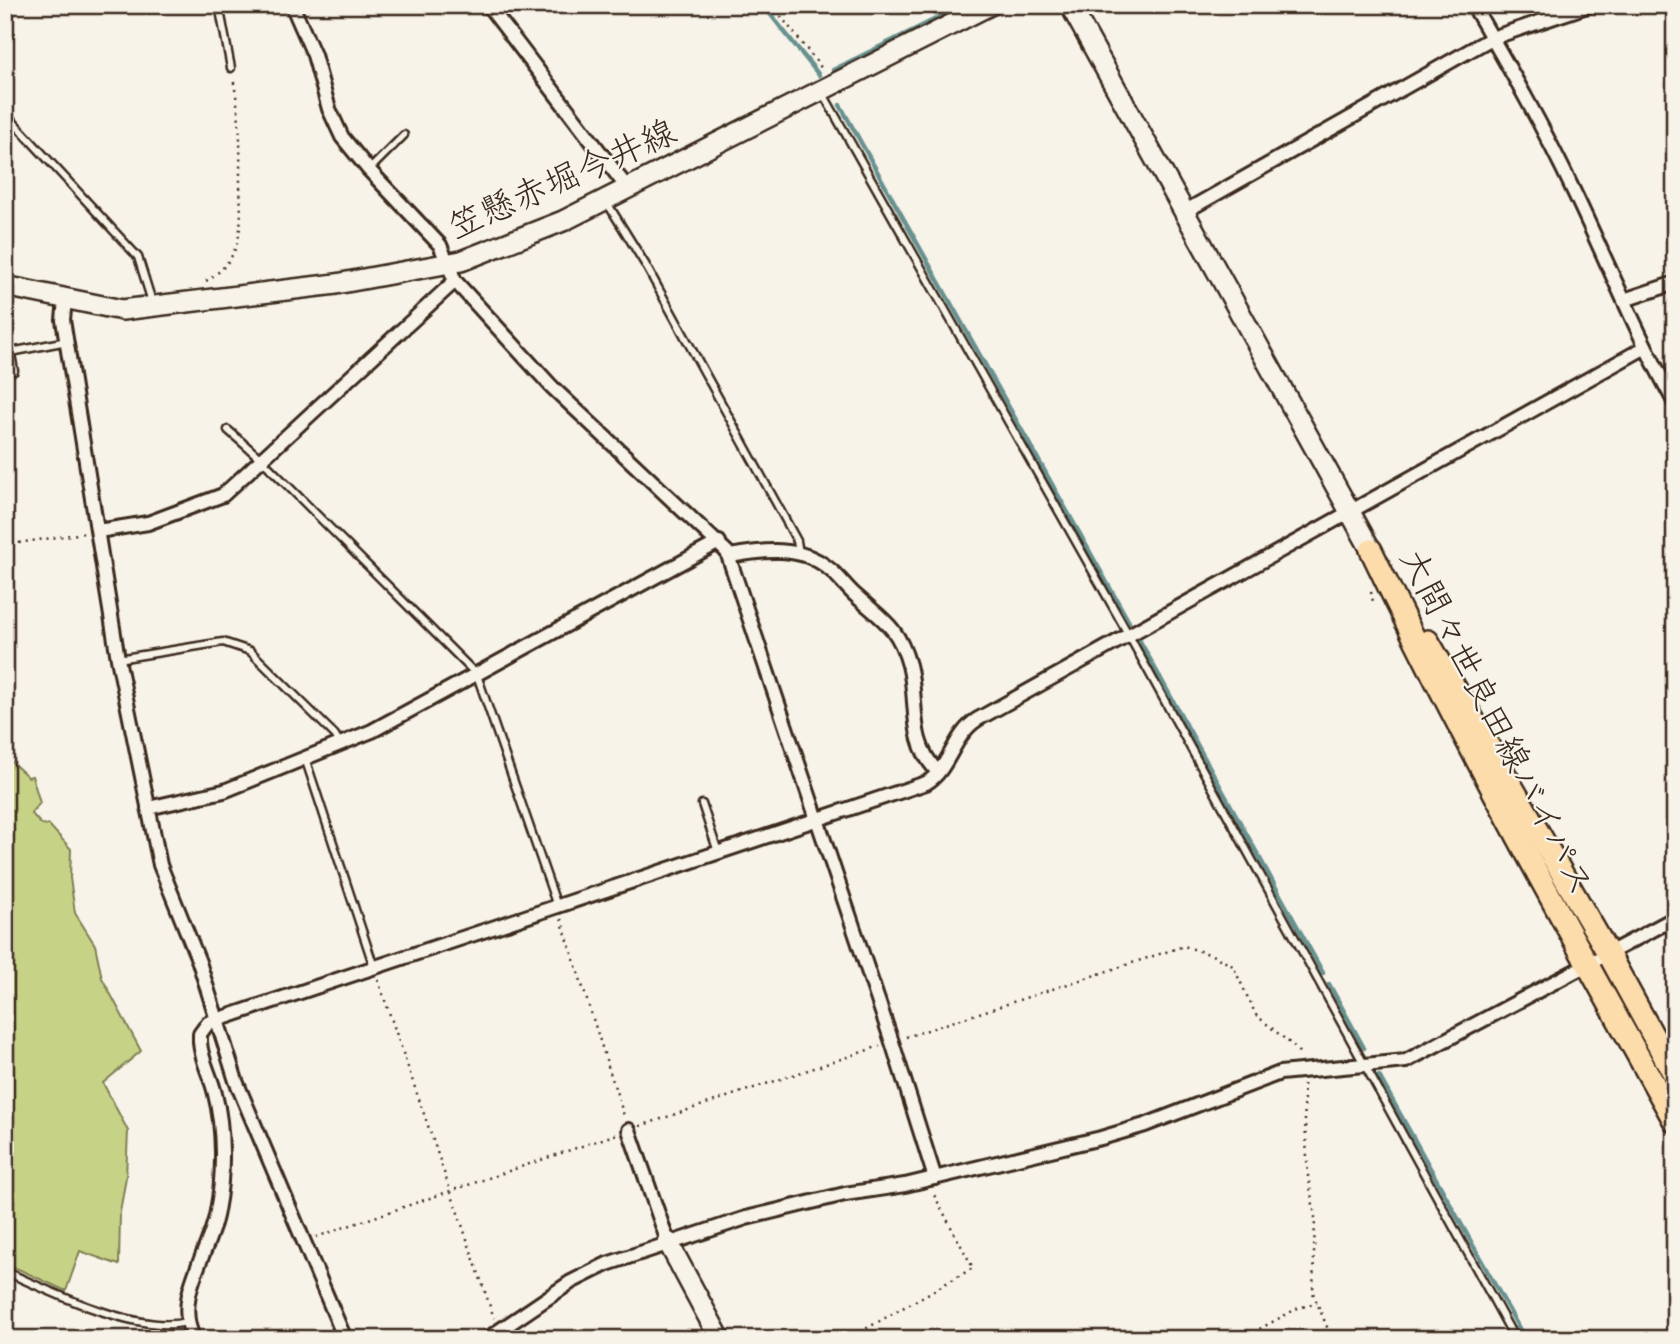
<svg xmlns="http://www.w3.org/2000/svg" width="1680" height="1344" viewBox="0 0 1680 1344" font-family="Caveat,'Klee One',sans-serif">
	<rect width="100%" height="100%" fill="#f7f3e8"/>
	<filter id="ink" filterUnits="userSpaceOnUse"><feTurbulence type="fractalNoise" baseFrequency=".0143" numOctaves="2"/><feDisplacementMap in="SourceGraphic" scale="14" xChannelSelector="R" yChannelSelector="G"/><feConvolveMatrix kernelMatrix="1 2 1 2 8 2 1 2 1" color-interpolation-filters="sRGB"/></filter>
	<g filter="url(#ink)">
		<polygon fill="#c6d387" stroke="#807e52" stroke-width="2" points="5,756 28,777 32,776 40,803 31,813 41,824 49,825 71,849 70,878 75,913 95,945 102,978 141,1051 103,1083 128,1131 126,1177 120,1212 119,1265 80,1251 66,1291 5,1263"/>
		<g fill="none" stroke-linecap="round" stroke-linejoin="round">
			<g stroke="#679190" stroke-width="4.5">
				<polyline points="763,5 819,75"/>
				<polyline points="833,70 964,5"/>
				<polyline points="840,105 1129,622"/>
				<polyline points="1140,641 1323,973"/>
				<polyline points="1329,984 1364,1048"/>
				<polyline points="1379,1076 1525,1339"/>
			</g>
			<defs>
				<g id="lane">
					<polyline points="219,5 231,68"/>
					<polyline points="822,92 1122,623 1515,1339"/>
					<polyline points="5,113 138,257 153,305"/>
					<polyline points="369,170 404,135"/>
					<polyline points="606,201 645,264 797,541 799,553"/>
					<polyline points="7,331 14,371"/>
					<polyline points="11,352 67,341"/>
					<polyline points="228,430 261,459 477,675 557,906"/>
					<polyline points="118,659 223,642 250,651 335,735 340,743"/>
					<polyline points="305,758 374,967"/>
					<polyline points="702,804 718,852"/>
					<path d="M5,1271C48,1291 140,1335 186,1322"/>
				</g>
				<g id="street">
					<polyline points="292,5 314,55 329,109 342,137 369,170 440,245 455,281 552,387 727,552 892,1042 935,1178"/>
					<polyline points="488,5 628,189"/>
					<path d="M1473,5C1509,67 1544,128 1574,192C1608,263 1637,335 1675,403"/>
					<polyline points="1184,212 1492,38 1590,5"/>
					<polyline points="65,300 63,320 118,659 160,865 199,962 236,1081 345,1339"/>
					<polyline points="1624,300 1675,283"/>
					<polyline points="98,531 148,523 223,495 455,281"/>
					<path d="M730,556C762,550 801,545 828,568C838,575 845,586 855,595C883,620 898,626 909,665C919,703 907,741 938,772"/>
					<polyline points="148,808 224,791 372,731 719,542"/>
					<polyline points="629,1130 668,1242"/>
					<path d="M194,1339C172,1296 210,1254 217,1211C224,1175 224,1129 215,1094C211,1076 201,1060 200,1042V1034L208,1023L926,783C950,769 953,734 978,719L1644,348"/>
					<polyline points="487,1339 571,1282 607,1264 746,1218 845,1194 905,1185 1101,1138 1145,1125 1280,1073 1406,1061 1675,918"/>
				</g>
				<g id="secondary">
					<polyline points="1070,5 1371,550"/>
					<polyline points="5,286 122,310 336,284 461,261 563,221 990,5"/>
					<polyline points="668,1242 720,1339"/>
				</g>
				<g id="primary">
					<path d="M1371,550C1465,746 1569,932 1675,1122"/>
					<polyline points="1428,641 1608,953 1675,1076"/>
				</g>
			</defs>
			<use href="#lane" stroke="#3b2a1e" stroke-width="11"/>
			<use href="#street" stroke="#3b2a1e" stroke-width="18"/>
			<use href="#secondary" stroke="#3b2a1e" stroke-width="24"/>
			<use href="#primary" stroke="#3b2a1e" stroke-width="26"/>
			<g stroke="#3b2a1e" stroke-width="2.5" stroke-dasharray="2 5" stroke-linecap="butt">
				<polyline points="772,5 823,70"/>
				<path d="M206,281C251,254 239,214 240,170C241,138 239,109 233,78"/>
				<polyline points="5,545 84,533"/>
				<polyline points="1371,592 1373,602"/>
				<polyline points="561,919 625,1119"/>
				<polyline points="378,980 494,1318"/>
				<polyline points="906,1037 1184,946 1212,955 1233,966 1256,1015 1297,1049 1301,1057"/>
				<polyline points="1303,1084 1308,1176 1315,1216 1313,1293 1332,1339"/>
				<polyline points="640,1126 880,1046"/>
				<polyline points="316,1237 617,1134"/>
				<polyline points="848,1339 973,1268 933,1193"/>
				<polyline points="1241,1339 1298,1308 1317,1303"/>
			</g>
			<use href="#lane" stroke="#f7f3e8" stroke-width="6"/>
			<use href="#street" stroke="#f7f3e8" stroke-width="12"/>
			<use href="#secondary" stroke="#f7f3e8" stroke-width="19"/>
			<use href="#primary" stroke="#fddcac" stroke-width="21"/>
		</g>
	</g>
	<g text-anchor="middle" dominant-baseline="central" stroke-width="5" stroke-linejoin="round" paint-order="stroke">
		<g font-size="35" fill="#3b2a1e" stroke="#f7f3e8">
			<text transform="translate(562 179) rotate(-24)">笠懸赤堀今井線</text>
			<text transform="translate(1497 722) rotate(63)">大間々世良田線バイパス</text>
		</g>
	</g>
	<rect width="1680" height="1344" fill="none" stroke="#f7f3e8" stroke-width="28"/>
	<rect x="14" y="14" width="1652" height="1316" fill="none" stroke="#3b2a1e" stroke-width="2.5" filter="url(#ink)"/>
</svg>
